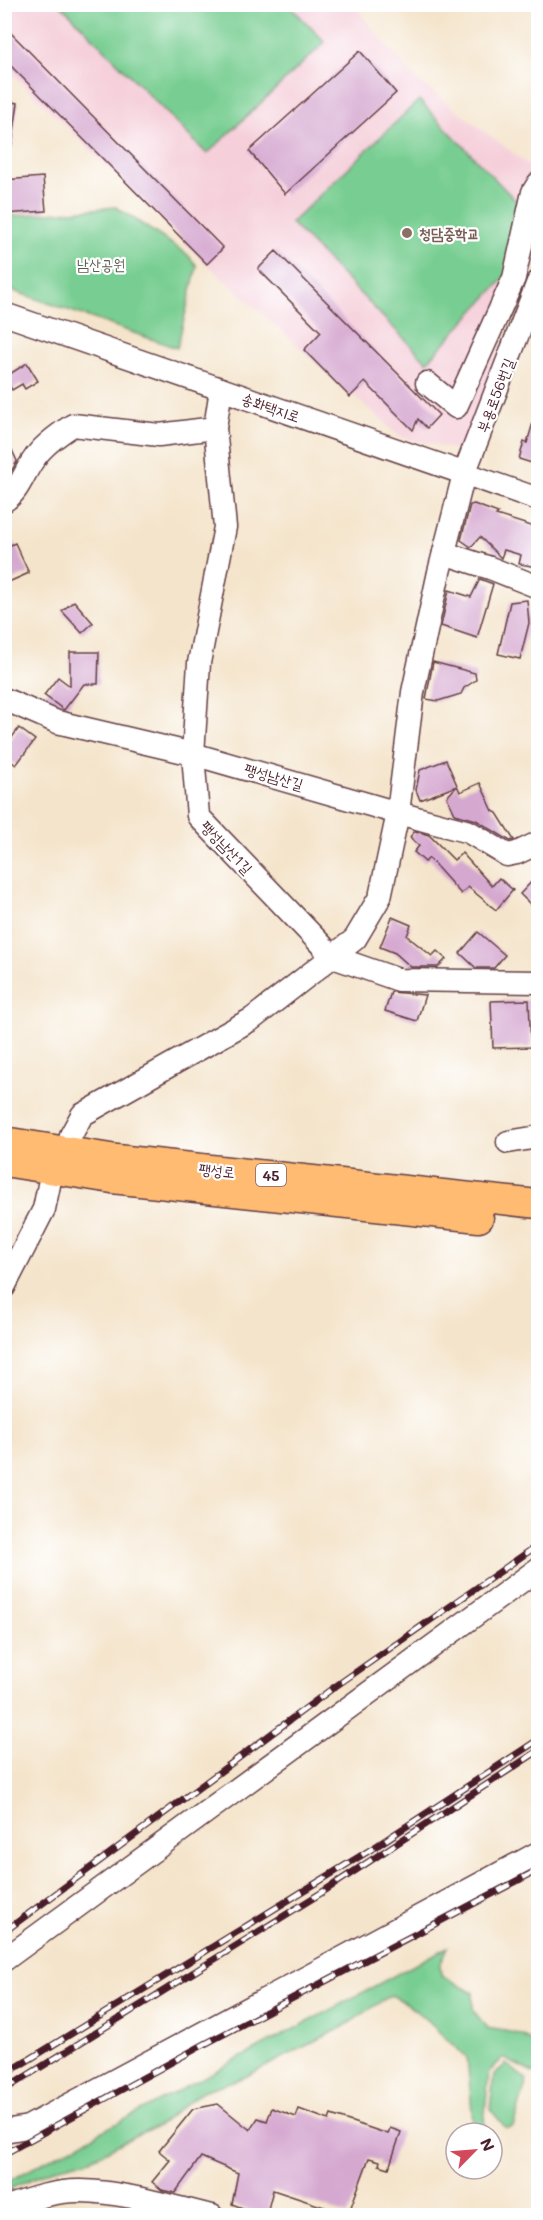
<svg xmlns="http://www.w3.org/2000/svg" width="543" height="2220" viewBox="0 0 543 2220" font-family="Mali,'Poor Story',sans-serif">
	<rect width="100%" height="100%" fill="#fff"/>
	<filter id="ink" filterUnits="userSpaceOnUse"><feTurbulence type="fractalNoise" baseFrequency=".0167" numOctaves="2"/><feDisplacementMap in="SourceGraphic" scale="12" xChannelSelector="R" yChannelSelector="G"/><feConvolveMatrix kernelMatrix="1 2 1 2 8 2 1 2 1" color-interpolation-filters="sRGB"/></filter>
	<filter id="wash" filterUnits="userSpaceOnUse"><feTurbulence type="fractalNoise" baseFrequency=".008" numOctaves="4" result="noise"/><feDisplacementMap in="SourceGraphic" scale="24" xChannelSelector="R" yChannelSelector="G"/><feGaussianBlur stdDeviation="1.35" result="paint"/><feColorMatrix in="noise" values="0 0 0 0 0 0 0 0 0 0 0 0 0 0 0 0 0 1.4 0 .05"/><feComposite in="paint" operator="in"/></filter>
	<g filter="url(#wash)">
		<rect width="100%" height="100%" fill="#f4e4cb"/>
		<polygon fill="#f5cfda" points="4,5 353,5 417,80 538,172 538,242 462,451 400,437 212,269 5,67"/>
		<g fill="#78ce92" stroke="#61765e" stroke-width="1.5">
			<polygon points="61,5 289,5 325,42 207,154"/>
			<polygon points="419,100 518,203 507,275 427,362 291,223"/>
			<polygon points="116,207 187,254 197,266 177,348 5,288 5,217"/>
			<path d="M448,1947L440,1965L441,1975L473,1993V2010L487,2028C500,2030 534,2034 538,2049C540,2055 539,2066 538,2073H533L503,2058L489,2072L483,2133H474L467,2057C441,2037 421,2009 391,1995L343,2027L245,2077L202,2091L156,2127L140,2133L91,2159L56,2168L5,2191V2183Z"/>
			<polygon points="506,2064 527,2080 513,2127 506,2128 490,2109 494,2075"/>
		</g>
		<g id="blocks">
			<g fill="#d5a8d0">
				<polygon points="4,26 223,248 207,264 4,59"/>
				<polygon points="360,51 396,93 285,194 249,151"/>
				<polygon points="4,101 18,103 12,145 4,145"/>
				<polygon points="43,177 46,211 4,214 4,180"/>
				<polygon points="276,251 439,415 427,428 418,419 413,430 365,382 350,397 304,350 321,332 258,269"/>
				<polygon points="27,363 38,381 25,389 22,384 12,390 5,377"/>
				<polygon points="535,416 538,416 538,465 519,459 524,442 527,443"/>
				<polygon points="4,433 17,461 12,470 4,473"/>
				<polygon points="474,504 498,513 496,515 538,528 538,567 519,564 521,555 504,550 501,558 480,537 471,547 461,540 470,505"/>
				<polygon points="15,543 29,573 4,584 4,548"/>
				<polygon points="480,579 493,584 477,638 441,626 449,590 471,597"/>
				<polygon points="527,600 529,623 520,659 498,654 510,602"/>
				<polygon points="74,601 93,623 82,633 62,611"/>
				<polygon points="70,652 99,652 98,684 84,684 64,710 44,695 58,677 70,686"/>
				<polygon points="433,662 475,673 476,680 464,688 461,694 438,701 426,699"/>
				<polygon points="19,728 35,740 16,765 4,756 4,748"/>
				<polygon points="446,760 460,792 480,783 493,811 497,813 514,840 510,841 476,820 455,814 447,797 457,786 420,800 416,790 420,770"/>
				<polygon points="415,831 429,835 454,860 462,853 492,886 499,878 513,890 496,910 468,887 461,894 429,858 425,862 414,852 419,846 410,837"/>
				<polygon points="538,875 538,912 520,894"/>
				<polygon points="392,917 411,925 407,936 432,956 437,951 446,959 438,967 411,967 395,953 380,947"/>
				<polygon points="478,932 505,955 494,968 476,968 460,953"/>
				<polygon points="391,992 425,995 417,1021 385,1011"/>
				<polygon points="529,1000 531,1047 493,1048 491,1001"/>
				<polygon points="218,2104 250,2130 258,2118 267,2121 272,2108 296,2117 299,2109 329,2120 331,2115 388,2134 390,2128 401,2132 389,2168 379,2165 380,2161 369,2158 348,2215 273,2190 267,2213 262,2212 261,2215 232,2204 238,2173 201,2157 175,2193 162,2190 152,2182 170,2160 159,2151 193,2109"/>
			</g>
		</g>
	</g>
	<g filter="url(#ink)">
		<use href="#blocks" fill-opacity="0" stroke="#643d43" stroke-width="1.5"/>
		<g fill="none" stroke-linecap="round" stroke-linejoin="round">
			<defs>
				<g id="minor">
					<polyline points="4,314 538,499"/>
					<polyline points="427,383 456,407 514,278 533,192 538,184"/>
					<polyline points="221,389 215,428 225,527 199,663 193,754 198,816 333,957 399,980 538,982"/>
					<path d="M4,501C19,492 24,472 34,459C43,445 59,434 73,425L159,435L215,428"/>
					<polyline points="444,553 490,568 538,587"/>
					<polyline points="4,699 57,722 193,754 398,813 469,832 507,855 517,853 538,843"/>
					<polyline points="71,1135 82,1115 252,1019 355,939 380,897 398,813 413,692 439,572 464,474 538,282"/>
					<polyline points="508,1142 538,1137"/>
					<polyline points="4,1287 44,1209 49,1185"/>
					<polyline points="4,1960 538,1569"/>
					<polyline points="4,2131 28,2127 538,1853"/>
					<path d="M4,2208C28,2200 55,2190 81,2191C125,2192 169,2206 212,2216"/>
				</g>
				<g id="major">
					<polyline points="4,1141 117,1159 538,1204"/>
					<polyline points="4,1162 112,1179 479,1218"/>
				</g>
			</defs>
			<use href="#minor" stroke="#643d43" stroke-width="25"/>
			<use href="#major" stroke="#643d43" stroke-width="31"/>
			<use href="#minor" stroke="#fff" stroke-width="22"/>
			<use href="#major" stroke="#febb71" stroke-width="28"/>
			<defs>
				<g id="rail">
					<polyline points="4,1932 333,1688 538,1545"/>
					<polyline points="4,2075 375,1847 538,1740"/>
					<polyline points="4,2090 321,1893 538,1751"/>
					<polyline points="4,2154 201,2046 538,1870"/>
				</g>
			</defs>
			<use href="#rail" stroke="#4a1f2b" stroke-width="7"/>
			<use href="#rail" stroke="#fff" stroke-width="4.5" stroke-dasharray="14" stroke-linecap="butt"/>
		</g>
	</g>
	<circle fill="#8d6e63" stroke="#fff" stroke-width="2" cx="407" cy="233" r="6"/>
	<g text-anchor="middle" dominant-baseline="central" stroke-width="4.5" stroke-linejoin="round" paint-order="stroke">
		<rect fill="#fff" stroke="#80626b" stroke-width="1.5" x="256" y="1164" width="30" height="22" rx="4.5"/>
		<g font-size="14" font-weight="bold" fill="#4a1f2b">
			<text x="271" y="1175">45</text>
		</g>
		<g font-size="15" font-weight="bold" fill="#785e54" stroke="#fff" text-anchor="start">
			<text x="419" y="233">청담중학교</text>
		</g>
		<g font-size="15" fill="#5a5c4f" stroke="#fff">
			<text x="101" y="264">남산공원</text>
		</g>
		<g font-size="15" fill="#4a1f2b" stroke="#fff">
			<text transform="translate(495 395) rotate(-69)">부용로56번길</text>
			<text transform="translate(271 407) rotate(19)">송화택지로</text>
			<text transform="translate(274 776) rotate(16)">팽성남산길</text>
			<text transform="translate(227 847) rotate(46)">팽성남산1길</text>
			<text transform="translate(217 1170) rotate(6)">팽성로</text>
		</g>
	</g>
	<rect width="543" height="2220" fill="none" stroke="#fff" stroke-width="24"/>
	<g transform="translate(474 2151) rotate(65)"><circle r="28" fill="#ffffff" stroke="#b7a5aa" stroke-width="1.5"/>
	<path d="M0-4.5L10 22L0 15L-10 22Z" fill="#d1495b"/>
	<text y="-9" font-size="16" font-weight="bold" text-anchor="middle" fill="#4a1f2b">N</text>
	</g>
</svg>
